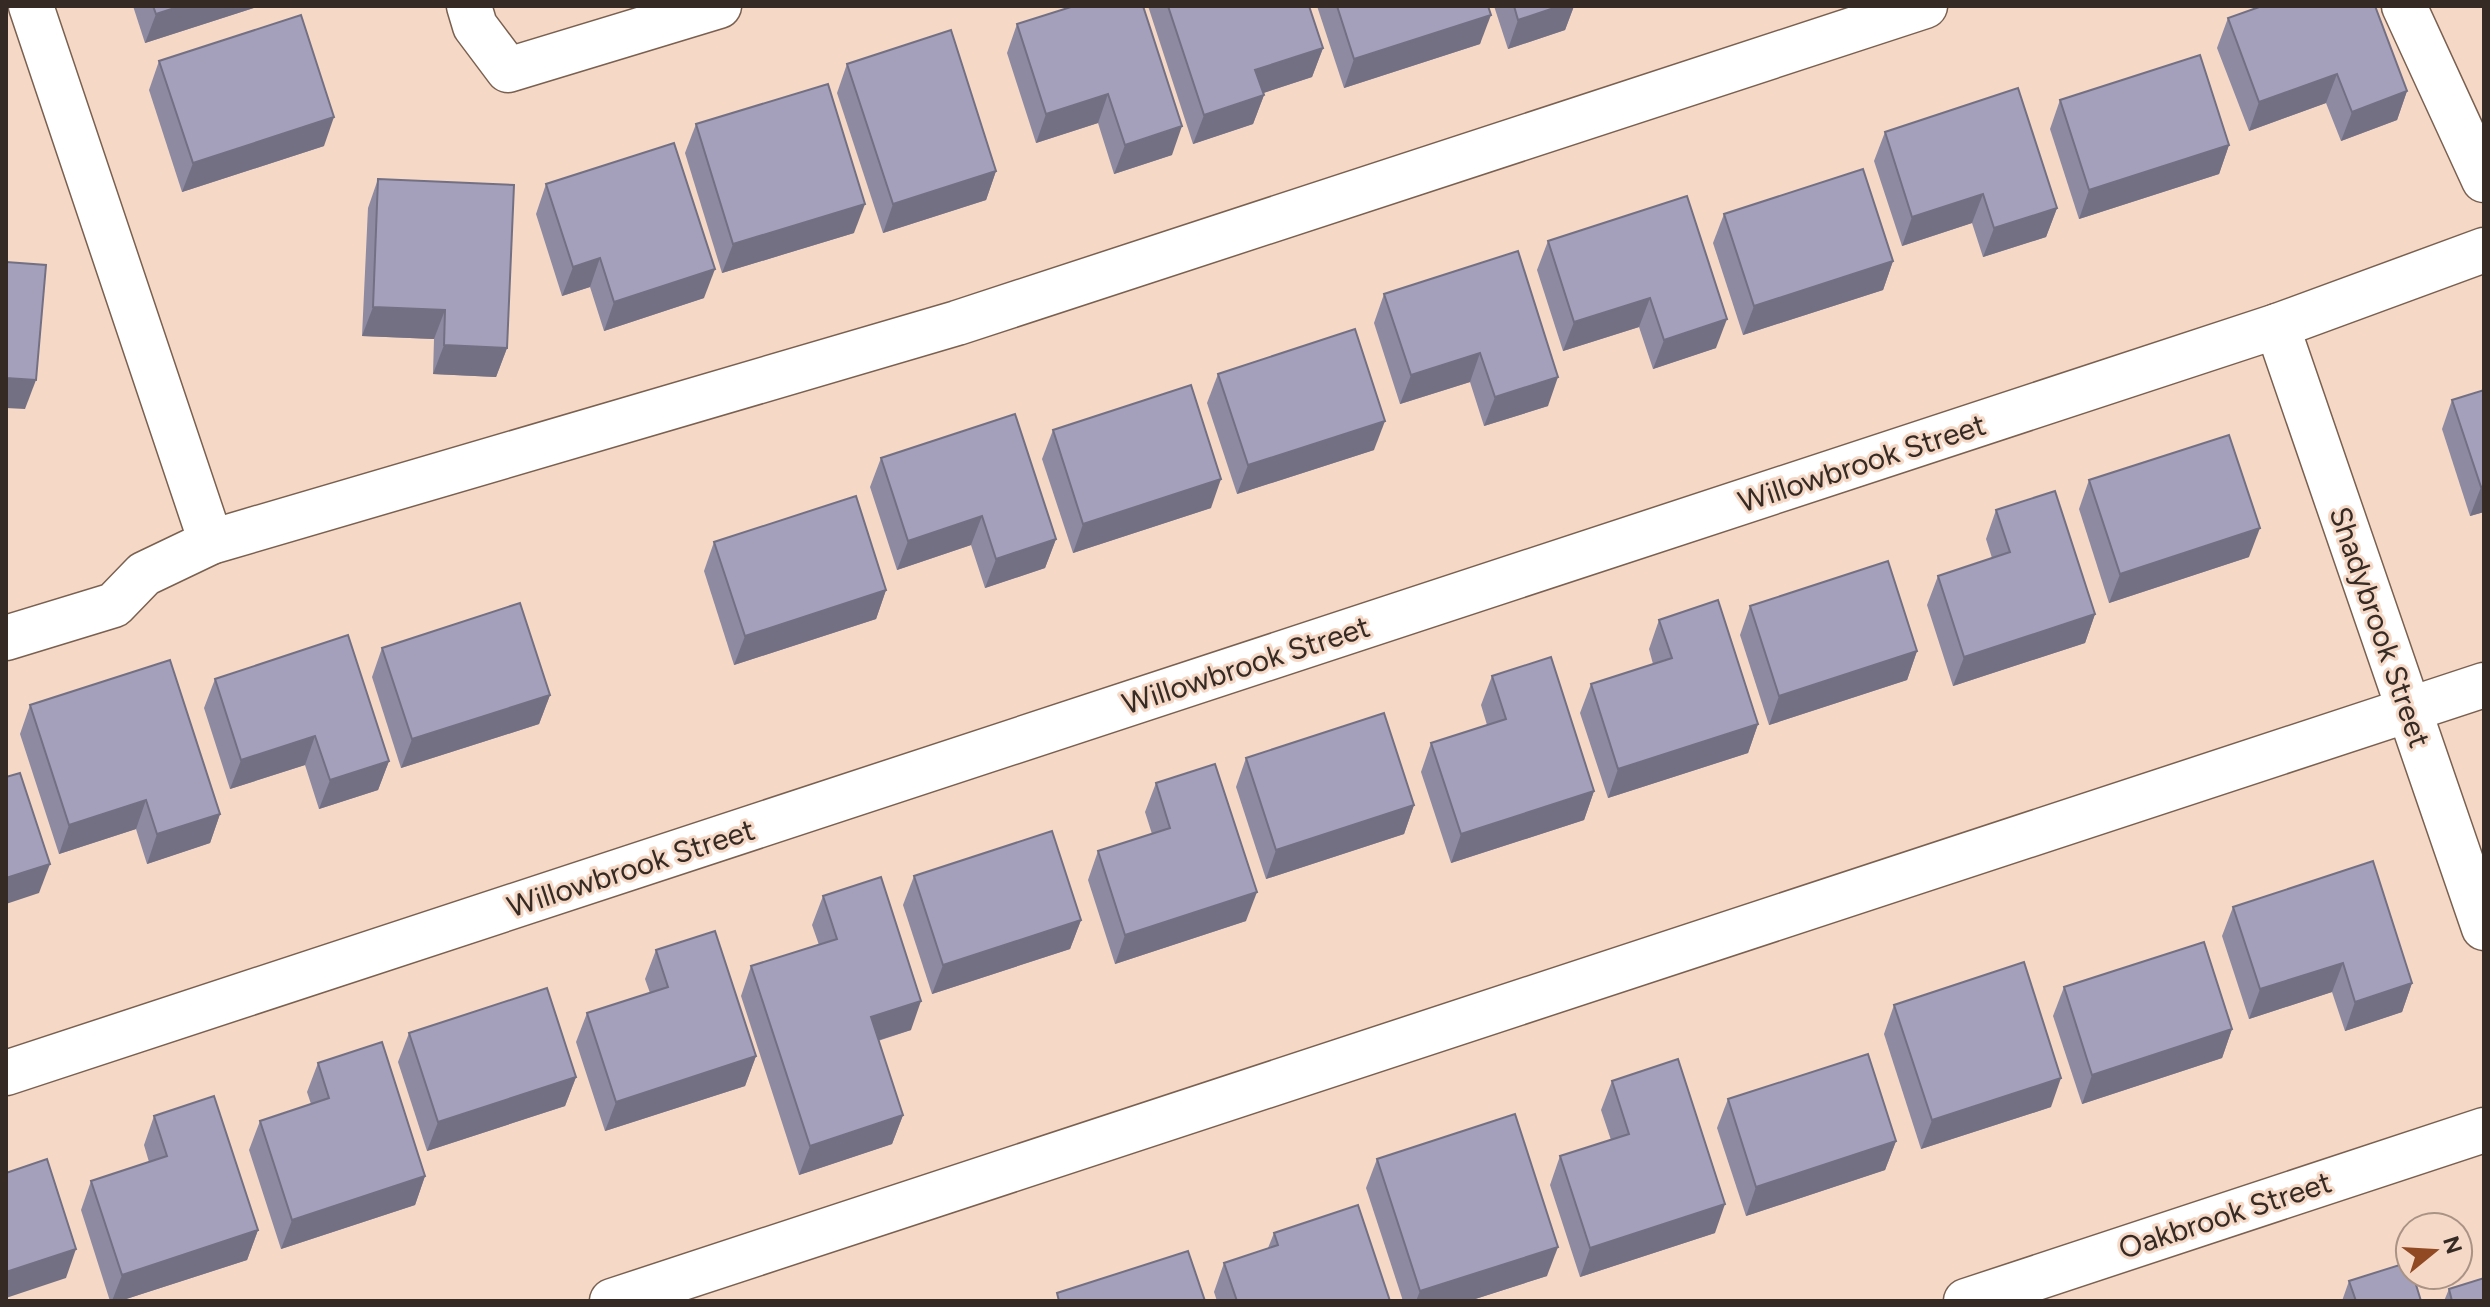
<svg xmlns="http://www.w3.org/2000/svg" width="2490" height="1307" viewBox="0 0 2490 1307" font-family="Figtree,sans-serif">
	<rect width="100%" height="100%" fill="#f5d8c5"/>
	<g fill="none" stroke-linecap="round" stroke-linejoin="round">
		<defs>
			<g id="minor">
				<polyline points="31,6 211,542"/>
				<polyline points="469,6 475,26 508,70 719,6"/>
				<polyline points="2404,6 2484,180"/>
				<polyline points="2277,326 2484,928"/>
				<polyline points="6,638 114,605 144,574 211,542 957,323 1925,6"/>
				<polyline points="6,1073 2277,326 2484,250"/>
				<polyline points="612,1301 2484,685"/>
				<polyline points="1966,1301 2484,1130"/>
			</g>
		</defs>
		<use href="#minor" stroke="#7a6050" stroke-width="47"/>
		<use href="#minor" stroke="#fff" stroke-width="44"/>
	</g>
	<g fill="#8d8aa2">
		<polygon points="133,6 260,6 145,43"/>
		<polygon points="1074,6 1172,155 1114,174 1098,123 1036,143 1007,53 1017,24"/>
		<polygon points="1148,6 1309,6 1323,48 1312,77 1263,93 1264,95 1253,124 1193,144"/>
		<polygon points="1317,6 1488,6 1480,44 1344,88"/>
		<polygon points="1494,6 1574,6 1565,30 1508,49"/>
		<polygon points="2228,18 2407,91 2397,120 2341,141 2326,103 2249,131 2217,48"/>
		<polygon points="159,61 324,146 182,192 149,90"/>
		<polygon points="847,64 996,171 986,200 883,233 837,93"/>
		<polygon points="2060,100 2229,145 2219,174 2079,219 2050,129"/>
		<polygon points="696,124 854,233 722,273 685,153"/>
		<polygon points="1885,132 2057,208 2046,237 1983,257 1972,223 1902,246 1874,161"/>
		<polygon points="378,179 507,348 496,377 433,374 434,339 362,336 368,208"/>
		<polygon points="546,184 704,298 604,331 590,287 562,296 536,214"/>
		<polygon points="1687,196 1716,348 1653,369 1639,327 1563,351 1537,270 1548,241"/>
		<polygon points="1724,214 1893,261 1883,290 1743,335 1713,243"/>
		<polygon points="1518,251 1548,406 1484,426 1470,382 1400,404 1374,323 1384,294"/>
		<polygon points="1218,374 1374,450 1237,494 1207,403"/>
		<polygon points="2484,390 2484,512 2470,516 2442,429 2452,400"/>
		<polygon points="1053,430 1211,508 1073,553 1042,459"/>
		<polygon points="881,458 1056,539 1045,568 985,588 971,545 897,570 870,487"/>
		<polygon points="2089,480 2249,557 2109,603 2079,509"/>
		<polygon points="1996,510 2095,614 2085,643 1953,686 1927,605 1938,576 1992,558 1986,539"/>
		<polygon points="714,542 886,590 876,619 734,665 704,571"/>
		<polygon points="1750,606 1917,651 1907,680 1769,725 1740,635"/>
		<polygon points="1659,620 1758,724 1748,753 1608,798 1580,713 1591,684 1653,664 1649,649"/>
		<polygon points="382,648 550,695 539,724 401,768 372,677"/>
		<polygon points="1492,676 1594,791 1584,820 1451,863 1421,772 1431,743 1487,725 1481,705"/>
		<polygon points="215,679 389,761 378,790 319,809 305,765 230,789 204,708"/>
		<polygon points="30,705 220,814 210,843 147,864 136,829 59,854 20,734"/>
		<polygon points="1246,758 1414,805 1404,834 1266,879 1236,787"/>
		<polygon points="1156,783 1246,921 1115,964 1088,880 1098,851 1152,834 1145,812"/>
		<polygon points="914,876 1081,920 1070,949 932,994 903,905"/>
		<polygon points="823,896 911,1030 878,1041 903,1115 892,1144 799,1175 741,996 751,966 819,945 812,925"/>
		<polygon points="2233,907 2412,983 2402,1012 2345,1031 2332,992 2249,1019 2222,936"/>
		<polygon points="656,950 756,1056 745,1086 605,1131 576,1042 587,1013 650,993 645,979"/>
		<polygon points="2064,987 2232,1029 2222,1058 2082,1104 2053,1016"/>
		<polygon points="1894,1005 2051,1107 1921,1149 1884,1034"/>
		<polygon points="409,1033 576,1077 565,1106 427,1151 398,1062"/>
		<polygon points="318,1063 425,1176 415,1205 281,1249 249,1150 260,1121 311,1104 307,1092"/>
		<polygon points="1612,1081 1715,1233 1580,1277 1550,1185 1560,1156 1611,1140 1601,1110"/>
		<polygon points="1728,1099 1896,1141 1885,1170 1746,1216 1717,1128"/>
		<polygon points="154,1116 258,1230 247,1260 120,1301 110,1301 81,1210 91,1181 149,1162 144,1145"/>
		<polygon points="1377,1159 1547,1276 1469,1301 1403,1301 1366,1188"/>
		<polygon points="1274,1233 1390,1301 1217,1301 1214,1292 1224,1263 1268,1248"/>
		<polygon points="2349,1281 2421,1301 2342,1301"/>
		<polygon points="2449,1289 2484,1301 2444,1301"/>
	</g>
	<g fill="#737084">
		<polygon points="181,6 260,6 145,43 156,14"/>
		<polygon points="1560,6 1574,6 1565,30 1508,49 1518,20"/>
		<polygon points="1491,15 1480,44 1344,88 1354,59"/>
		<polygon points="1323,48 1312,77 1245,99 1255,70"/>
		<polygon points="2337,74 2326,103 2249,131 2259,102"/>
		<polygon points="2407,91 2397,120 2341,141 2352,112"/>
		<polygon points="1108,94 1098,123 1036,143 1046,114"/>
		<polygon points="1264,95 1253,124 1193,144 1204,115"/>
		<polygon points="334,117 324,146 182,192 193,163"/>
		<polygon points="1182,126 1172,155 1114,174 1125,145"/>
		<polygon points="2229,145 2219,174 2079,219 2089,190"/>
		<polygon points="996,171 986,200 883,233 893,204"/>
		<polygon points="1983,194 1972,223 1902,246 1912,217"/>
		<polygon points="865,204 854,233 722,273 733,244"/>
		<polygon points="2057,208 2046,237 1983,257 1994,228"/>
		<polygon points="600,258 590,287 562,296 573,267"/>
		<polygon points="1893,261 1883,290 1743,335 1754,306"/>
		<polygon points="715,269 704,298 604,331 614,302"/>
		<polygon points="1650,298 1639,327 1563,351 1574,322"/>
		<polygon points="373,307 445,310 434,339 362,336"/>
		<polygon points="1727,319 1716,348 1653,369 1664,340"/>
		<polygon points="444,345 507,348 496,377 433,374"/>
		<polygon points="1480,353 1470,382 1400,404 1411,375"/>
		<polygon points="1558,377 1548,406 1484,426 1495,397"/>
		<polygon points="6,378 36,380 25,409 6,408"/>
		<polygon points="1385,421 1374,450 1237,494 1248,465"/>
		<polygon points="1221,479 1211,508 1073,553 1083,524"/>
		<polygon points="2484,486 2484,512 2470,516 2481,487"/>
		<polygon points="982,516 971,545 897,570 908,541"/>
		<polygon points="2260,528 2249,557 2109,603 2120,574"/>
		<polygon points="1056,539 1045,568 985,588 996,559"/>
		<polygon points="886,590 876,619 734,665 745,636"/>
		<polygon points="2095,614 2085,643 1953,686 1964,657"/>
		<polygon points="1917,651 1907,680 1769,725 1779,696"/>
		<polygon points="550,695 539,724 401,768 412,739"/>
		<polygon points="1758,724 1748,753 1608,798 1618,769"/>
		<polygon points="315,736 305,765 230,789 241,760"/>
		<polygon points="389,761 378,790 319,809 330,780"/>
		<polygon points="1594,791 1584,820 1451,863 1461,834"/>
		<polygon points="146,800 136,829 59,854 69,825"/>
		<polygon points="1414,805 1404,834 1266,879 1276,850"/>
		<polygon points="220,814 210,843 147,864 157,834"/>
		<polygon points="50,864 39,893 6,904 6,878"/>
		<polygon points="1257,892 1246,921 1115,964 1125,935"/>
		<polygon points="1081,920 1070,949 932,994 943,965"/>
		<polygon points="2343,963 2332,992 2249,1019 2260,989"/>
		<polygon points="2412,983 2402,1012 2345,1031 2355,1002"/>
		<polygon points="921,1001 911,1030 860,1046 871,1017"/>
		<polygon points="2232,1029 2222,1058 2082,1104 2092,1075"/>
		<polygon points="756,1056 745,1086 605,1131 616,1102"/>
		<polygon points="576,1077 565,1106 427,1151 438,1122"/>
		<polygon points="2061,1078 2051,1107 1921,1149 1932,1120"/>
		<polygon points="903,1115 892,1144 799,1175 810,1146"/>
		<polygon points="1896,1141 1885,1170 1746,1216 1756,1187"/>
		<polygon points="425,1176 415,1205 281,1249 292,1220"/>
		<polygon points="1725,1204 1715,1233 1580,1277 1590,1248"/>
		<polygon points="258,1230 247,1260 120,1301 112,1301 122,1275"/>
		<polygon points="1558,1247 1547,1276 1469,1301 1416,1301 1420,1291"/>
		<polygon points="76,1249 66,1278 6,1298 6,1272"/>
	</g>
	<g fill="#a4a0bc" stroke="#737084" stroke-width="2">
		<polygon points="153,6 181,6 156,14"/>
		<polygon points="1074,6 1143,6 1182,126 1125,145 1108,94 1046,114 1017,24"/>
		<polygon points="1168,6 1309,6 1323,48 1255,70 1264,95 1204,115"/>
		<polygon points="1337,6 1488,6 1491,15 1354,59"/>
		<polygon points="1514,6 1560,6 1518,20"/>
		<polygon points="2262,6 2375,6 2407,91 2352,112 2337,74 2259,102 2228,18"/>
		<polygon points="301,15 334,117 193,163 159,61"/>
		<polygon points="951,30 996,171 893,204 847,64"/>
		<polygon points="2200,55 2229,145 2089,190 2060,100"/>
		<polygon points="828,84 865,204 733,244 696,124"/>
		<polygon points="2018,88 2057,208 1994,228 1983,194 1912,217 1885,132"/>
		<polygon points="674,143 715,269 614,302 600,258 573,267 546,184"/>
		<polygon points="1863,169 1893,261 1754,306 1724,214"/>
		<polygon points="378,179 514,185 507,348 444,345 445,310 373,307"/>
		<polygon points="1687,196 1727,319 1664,340 1650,298 1574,322 1548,241"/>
		<polygon points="1518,251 1558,377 1495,397 1480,353 1411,375 1384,294"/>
		<polygon points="6,262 46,265 36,380 6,378"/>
		<polygon points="1355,329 1385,421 1248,465 1218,374"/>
		<polygon points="1191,385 1221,479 1083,524 1053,430"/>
		<polygon points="2484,390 2484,486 2481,487 2452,400"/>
		<polygon points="1015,414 1056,539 996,559 982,516 908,541 881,458"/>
		<polygon points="2229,435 2260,528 2120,574 2089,480"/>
		<polygon points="2055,491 2095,614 1964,657 1938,576 2010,552 1996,510"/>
		<polygon points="856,496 886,590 745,636 714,542"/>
		<polygon points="1888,561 1917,651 1779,696 1750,606"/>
		<polygon points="1718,600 1758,724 1618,769 1591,684 1672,658 1659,620"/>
		<polygon points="520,603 550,695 412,739 382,648"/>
		<polygon points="348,635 389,761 330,780 315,736 241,760 215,679"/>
		<polygon points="1551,657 1594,791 1461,834 1431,743 1506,719 1492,676"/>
		<polygon points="170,660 220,814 157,834 146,800 69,825 30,705"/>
		<polygon points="1384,713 1414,805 1276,850 1246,758"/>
		<polygon points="1215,764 1257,892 1125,935 1098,851 1170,828 1156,783"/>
		<polygon points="20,773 50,864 6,878 6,777"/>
		<polygon points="1052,831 1081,920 943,965 914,876"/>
		<polygon points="2373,861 2412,983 2355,1002 2343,963 2260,989 2233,907"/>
		<polygon points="881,877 921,1001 871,1017 903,1115 810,1146 751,966 837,939 823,896"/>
		<polygon points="715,931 756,1056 616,1102 587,1013 668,987 656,950"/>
		<polygon points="2204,942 2232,1029 2092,1075 2064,987"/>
		<polygon points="2024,962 2061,1078 1932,1120 1894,1005"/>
		<polygon points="547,988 576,1077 438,1122 409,1033"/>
		<polygon points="382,1042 425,1176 292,1220 260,1121 329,1098 318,1063"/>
		<polygon points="1868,1054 1896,1141 1756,1187 1728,1099"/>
		<polygon points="1678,1059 1725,1204 1590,1248 1560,1156 1629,1134 1612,1081"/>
		<polygon points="214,1096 258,1230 122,1275 91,1181 167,1156 154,1116"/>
		<polygon points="1515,1114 1558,1247 1420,1291 1377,1159"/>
		<polygon points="47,1159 76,1249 6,1272 6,1173"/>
		<polygon points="1358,1205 1390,1301 1237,1301 1224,1263 1278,1245 1274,1233"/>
		<polygon points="1188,1251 1205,1301 1059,1301 1057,1293"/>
		<polygon points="2409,1262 2410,1275 2413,1275 2421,1301 2356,1301 2349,1281"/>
		<polygon points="2484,1278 2484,1301 2452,1301 2449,1289"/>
	</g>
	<g text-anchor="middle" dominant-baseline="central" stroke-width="6" stroke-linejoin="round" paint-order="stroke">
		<g font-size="30" fill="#362b24" stroke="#f5d8c5">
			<text transform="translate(1862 463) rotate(-18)">Willowbrook Street</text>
			<text transform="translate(2380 627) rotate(71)">Shadybrook Street</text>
			<text transform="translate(1246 665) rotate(-18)">Willowbrook Street</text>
			<text transform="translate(631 868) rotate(-18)">Willowbrook Street</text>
			<text transform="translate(2225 1215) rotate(-18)">Oakbrook Street</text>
		</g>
	</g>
	<rect width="2490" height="1307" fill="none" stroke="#362b24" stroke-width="16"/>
	<g transform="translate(2434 1251) rotate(72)"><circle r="38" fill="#f5d8c5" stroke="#a99385" stroke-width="2"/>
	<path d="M0-6L14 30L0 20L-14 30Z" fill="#904923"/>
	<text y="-12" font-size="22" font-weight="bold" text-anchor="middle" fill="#362b24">N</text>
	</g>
</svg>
